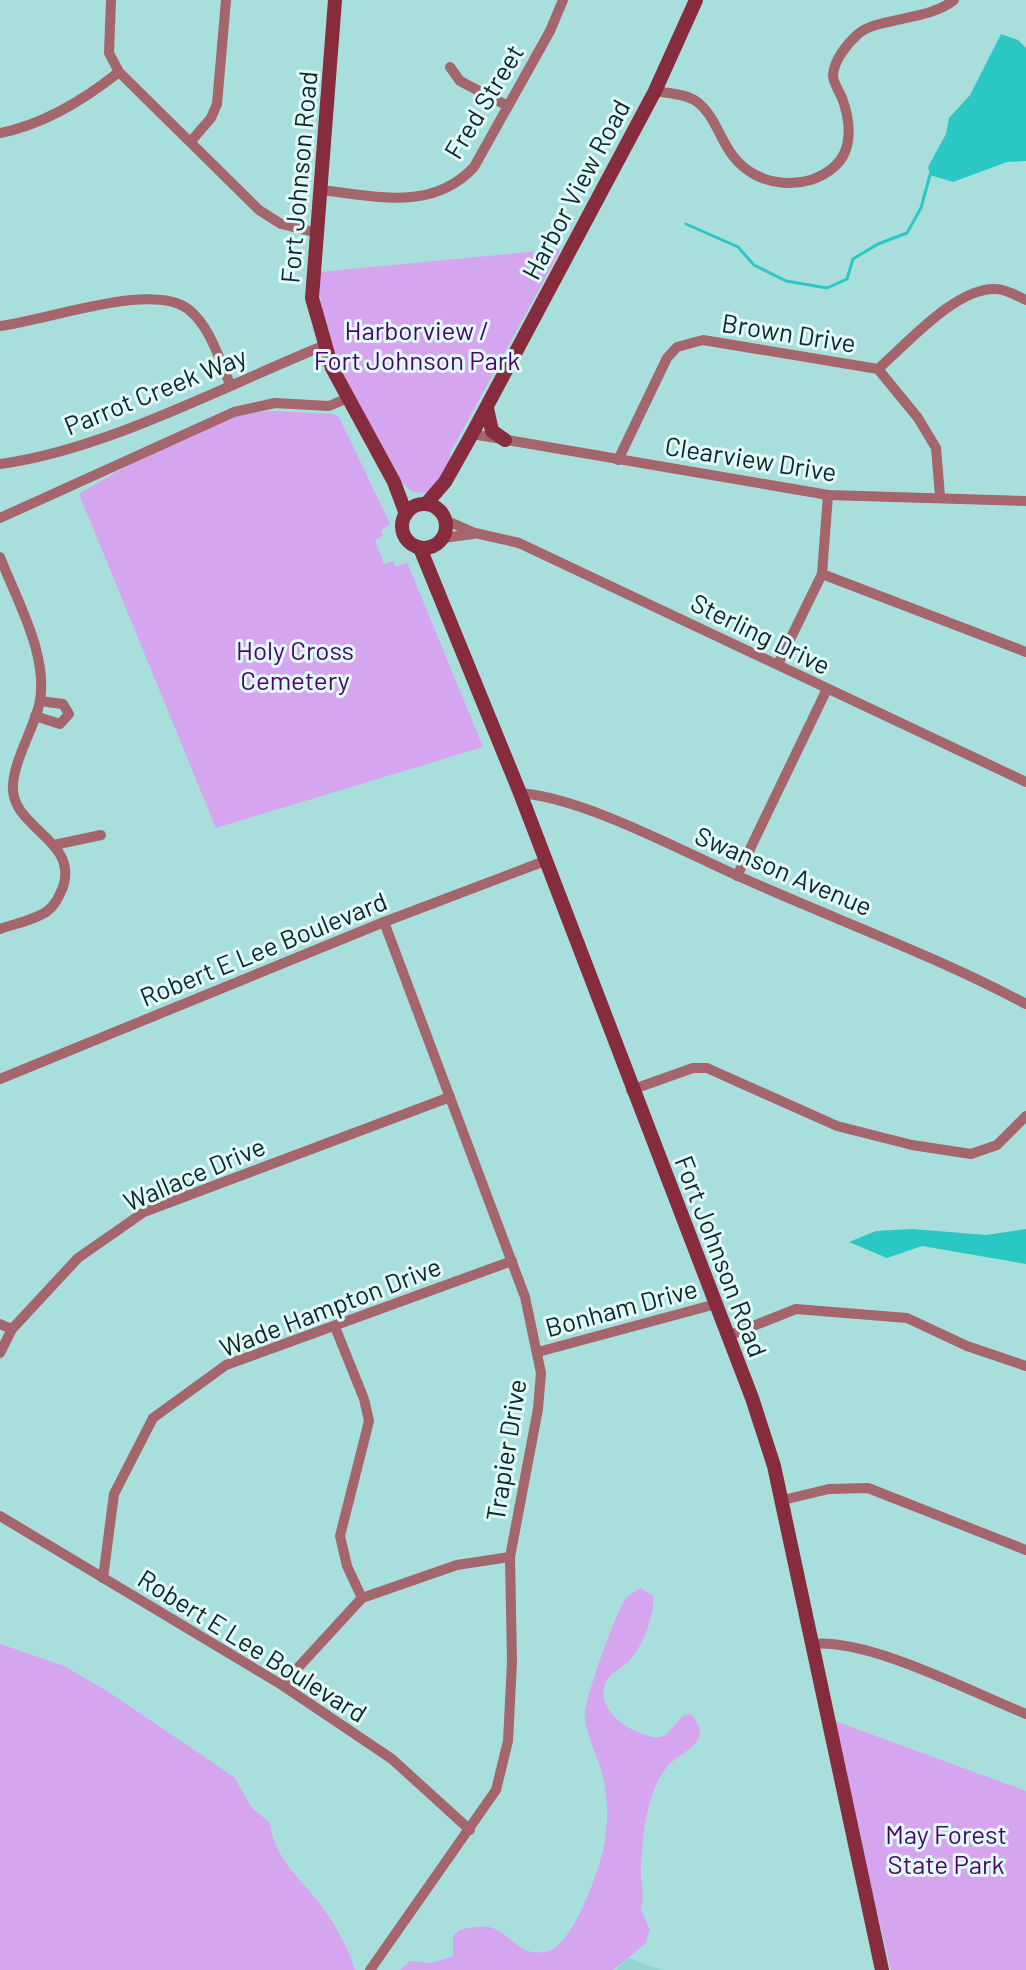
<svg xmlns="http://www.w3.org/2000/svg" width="1026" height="1970" viewBox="0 0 1026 1970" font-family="Barlow,sans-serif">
	<rect width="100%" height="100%" fill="#a8dfdc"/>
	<polygon fill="#93d4d2" points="628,1958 662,1970 616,1970"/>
	<g fill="#d5a5f0">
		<path d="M561,249L450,453C451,467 438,485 428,493L412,492L400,481C365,417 315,347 320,272Z"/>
		<path d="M272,411L333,414L339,417L390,524L381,530L383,536L375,540L384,564L393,561L396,567L407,562L483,747L216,828L79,494C128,465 215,412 272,411Z"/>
		<path d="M641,1588L653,1596C655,1615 643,1645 630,1660C623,1668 612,1671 607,1680C593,1707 624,1728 645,1735C669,1743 668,1729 684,1715L691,1714C712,1739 691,1747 673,1761C666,1766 659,1778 655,1787C645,1812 642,1840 641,1867C640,1883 645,1894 641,1910L650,1930L645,1944L613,1970H400L410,1961L432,1963L453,1956V1936L459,1930C471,1928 484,1924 495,1929C515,1939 522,1958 548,1951C574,1945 602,1863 605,1840C608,1820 608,1798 603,1778C599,1757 585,1736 585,1714C585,1698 616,1611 626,1598C630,1594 636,1591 641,1588Z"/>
		<path d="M0,1644L64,1666L107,1691L234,1777L252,1808L270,1823C274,1860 303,1880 323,1908C336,1926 349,1949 355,1970H0Z"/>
		<polygon points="832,1720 1026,1791 1026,1970 891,1970"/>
	</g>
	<g fill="#2bc7c4">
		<polygon points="1001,34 1018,40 1026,48 1026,161 1007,162 953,182 930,175 928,167 946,134 949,118 970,95"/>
		<polygon points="912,1229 986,1235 1026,1229 1026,1264 922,1246 887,1258 849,1242 876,1231"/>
	</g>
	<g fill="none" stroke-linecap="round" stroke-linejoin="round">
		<polyline stroke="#2bc7c4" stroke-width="3" points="686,224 738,247 754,265 786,281 827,288 847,279 853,259 878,244 907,233 921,208 930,175"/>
		<g stroke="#a4656c" stroke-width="10">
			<polyline points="111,0 109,53 119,72 259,210 281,224 318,233"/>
			<polyline points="450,67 460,81 508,106"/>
			<path d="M655,91C667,93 686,94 696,101C715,115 719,138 733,156C757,188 807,192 835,166C854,149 850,119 842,98C839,91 833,83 833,75C834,60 847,44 858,34C878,17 928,21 954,0"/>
			<path d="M0,133C42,125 85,99 119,72"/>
			<polyline points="192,140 211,118 217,104 226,0"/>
			<path d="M321,190C376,196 432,212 474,167L550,31L563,0"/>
			<path d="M0,326C46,321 152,281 188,309C210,326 219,359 230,384"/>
			<path d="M878,369C907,344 956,287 996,289C1006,289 1017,296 1026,300"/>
			<polyline points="472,434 828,495 1026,501"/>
			<polyline points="618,460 667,358 677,347 703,340 878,369 918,418 936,448 940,496"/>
			<path d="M0,464C105,450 224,386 323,346"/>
			<polyline points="0,518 234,412 275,403 329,406 348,398"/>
			<polyline points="445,520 475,533 519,543 1026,782"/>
			<polyline points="443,538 473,534"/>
			<path d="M0,557C17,601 52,661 38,709C31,733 15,760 13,784C9,828 79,839 63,887C59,896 55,906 46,912C34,920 14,924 0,929"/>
			<polyline points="822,574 1026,652"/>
			<polyline points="778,664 822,574 828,495"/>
			<polyline points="35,716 60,724 69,714 63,704 40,701"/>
			<path d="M520,793C583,798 676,848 736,875C833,919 932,954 1026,1004"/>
			<polyline points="54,845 101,835"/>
			<polyline points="737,876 827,689"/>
			<polyline points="0,1079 384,922 545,861"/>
			<polyline points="631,1090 693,1068 707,1068 837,1126 912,1145 971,1154 997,1145 1026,1116"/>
			<polyline points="0,1324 12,1329"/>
			<polyline points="335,1327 364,1399 369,1421 340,1536 347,1566 362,1598"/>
			<polyline points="728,1336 796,1309 907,1318 967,1346 1026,1366"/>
			<polyline points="538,1352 716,1304"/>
			<polyline points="0,1353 12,1329 78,1258 144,1212 450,1097"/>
			<polyline points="783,1500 829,1489 868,1488 1026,1550"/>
			<polyline points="0,1516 282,1685 392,1759 470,1830"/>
			<polyline points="103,1578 114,1494 153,1418 226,1365 512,1261"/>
			<path d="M812,1644C869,1638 971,1692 1026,1714"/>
			<polyline points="282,1685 362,1598 457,1565 510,1557"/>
			<polyline points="370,1970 496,1790 508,1741 512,1662 510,1557 538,1409 541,1373 525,1297 384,922"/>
		</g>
		<g stroke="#872c3d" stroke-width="14">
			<polyline points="335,0 312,298 332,368 394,482 406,514"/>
			<polyline points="487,408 492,431 505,440"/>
			<polyline points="426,504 445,482 472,434 655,91 696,0"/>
			<circle cx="424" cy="526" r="22"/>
			<polyline points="420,548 520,793 752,1398 774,1466 882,1970"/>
		</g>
	</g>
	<g text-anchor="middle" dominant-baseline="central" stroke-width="6" stroke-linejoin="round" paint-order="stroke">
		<g font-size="26" fill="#102625" stroke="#dffaf8">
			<text transform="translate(483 101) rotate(-59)">Fred Street</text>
			<text transform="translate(298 177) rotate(-85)">Fort Johnson Road</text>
			<text transform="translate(575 189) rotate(-62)">Harbor View Road</text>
			<text transform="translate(789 332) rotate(9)">Brown Drive</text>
			<text transform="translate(155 390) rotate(-22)">Parrot Creek Way</text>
			<text transform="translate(751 458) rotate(9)">Clearview Drive</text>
			<text transform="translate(761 633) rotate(26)">Sterling Drive</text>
			<text transform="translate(784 870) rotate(23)">Swanson Avenue</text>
			<text transform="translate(263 948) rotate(-22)">Robert E Lee Boulevard</text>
			<text transform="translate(194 1173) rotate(-23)">Wallace Drive</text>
			<text transform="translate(722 1256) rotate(69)">Fort Johnson Road</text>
			<text transform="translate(330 1306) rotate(-21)">Wade Hampton Drive</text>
			<text transform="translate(621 1307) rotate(-15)">Bonham Drive</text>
			<text transform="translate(505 1450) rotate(-81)">Trapier Drive</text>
			<text transform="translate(253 1645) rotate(32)">Robert E Lee Boulevard</text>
		</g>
		<g font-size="26" fill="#4c0566" stroke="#dffaf8">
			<text x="417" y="329">Harborview /<tspan x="417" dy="30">Fort Johnson Park</tspan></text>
			<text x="295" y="649">Holy Cross<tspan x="295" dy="30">Cemetery</tspan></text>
			<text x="946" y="1833">May Forest<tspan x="946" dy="30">State Park</tspan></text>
		</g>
	</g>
</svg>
